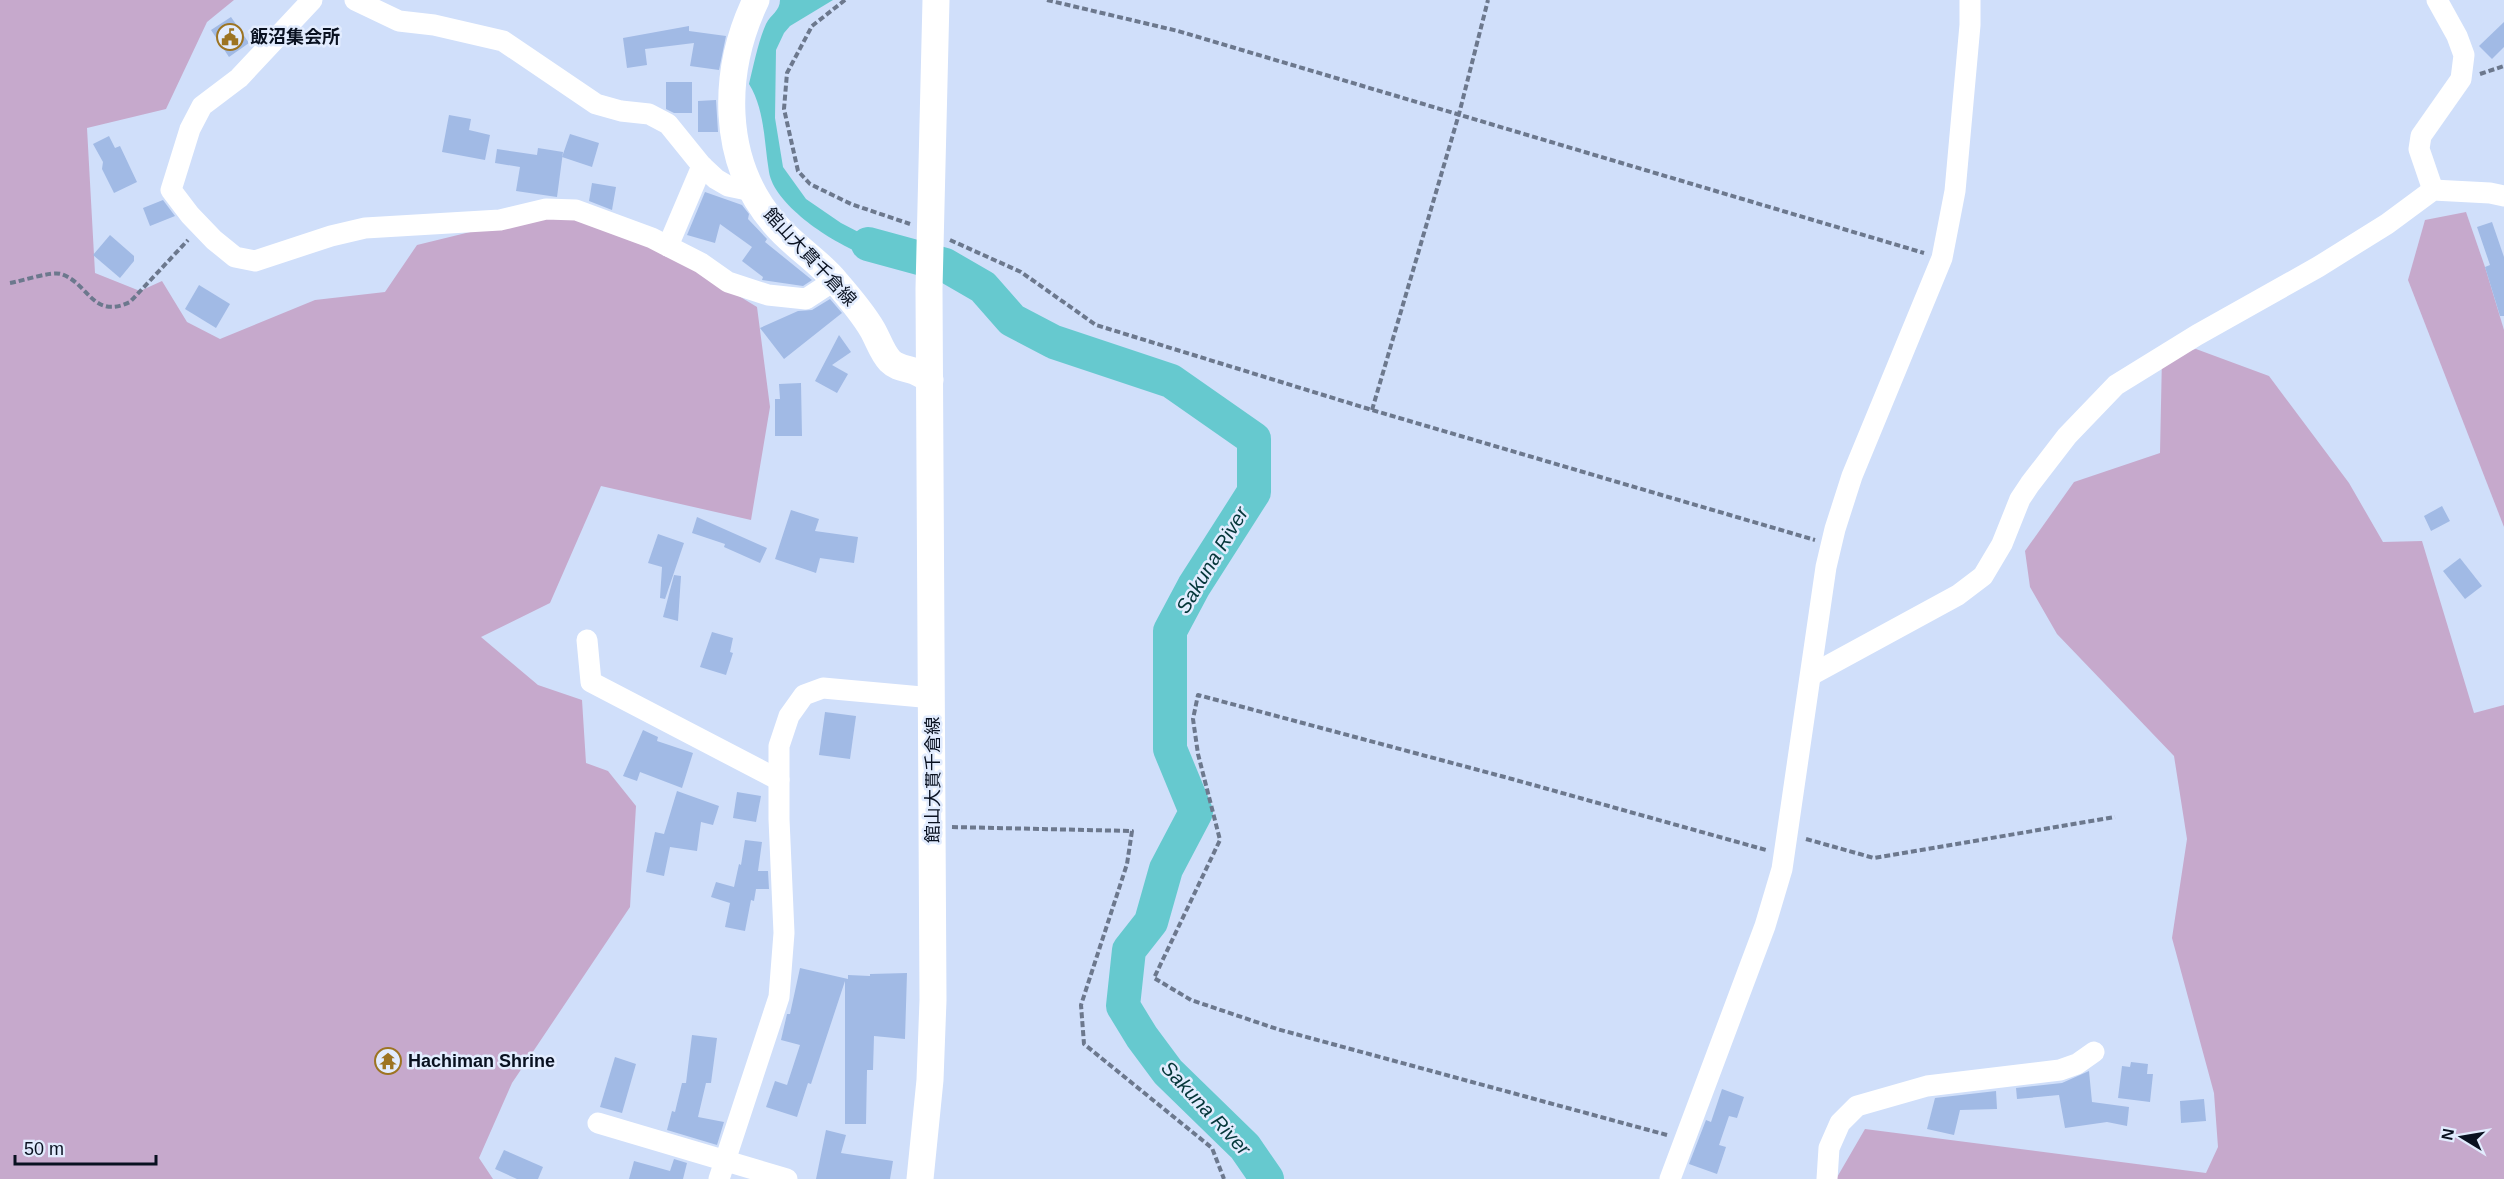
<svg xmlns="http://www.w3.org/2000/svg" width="2504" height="1179" viewBox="0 0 2504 1179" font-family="Arial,'Noto Sans JP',sans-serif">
	<rect width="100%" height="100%" fill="#d0dffa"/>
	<g fill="#c6a9cc">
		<polygon points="0,0 234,0 207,22 166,109 87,128 95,273 140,291 162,281 187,322 220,339 315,300 385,292 417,245 552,212 665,251 757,307 770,407 751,520 601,486 550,603 481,637 538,685 582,700 586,763 608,771 636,806 630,907 512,1083 479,1158 493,1179 0,1179"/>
		<polygon points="2466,212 2485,267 2504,330 2504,527 2408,280 2425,220"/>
		<polygon points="2196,349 2269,376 2349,483 2383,542 2422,541 2474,713 2504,705 2504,1179 1836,1179 1865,1129 2206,1173 2218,1147 2214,1093 2172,938 2187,839 2174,756 2057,634 2030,587 2025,551 2074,482 2160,453 2162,356"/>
	</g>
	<path fill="#66c9cf" d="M780,0H833L790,26L784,33L776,50L775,118L783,167L806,199L841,223L868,237L915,248L914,268C895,261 875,258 856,251C829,240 774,204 769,172C764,142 765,110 749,84C754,64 758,42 766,24C771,14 780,11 780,0Z"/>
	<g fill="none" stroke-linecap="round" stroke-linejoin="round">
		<polyline stroke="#66c9cf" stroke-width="34" points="868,244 945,265 983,287 1012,320 1054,342 1171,381 1254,439 1254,492 1194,586 1170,631 1170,749 1196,812 1166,869 1151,922 1129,950 1123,1006 1142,1037 1168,1072 1245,1147 1267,1179"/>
	</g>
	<g fill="#a1bae5">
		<polygon points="231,17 249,43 229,57 211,30"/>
		<polygon points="2504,22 2504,47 2492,59 2479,46"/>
		<polygon points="689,26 689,31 726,36 719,70 690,66 694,43 645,49 647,65 627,68 623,38"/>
		<polygon points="666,82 692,82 692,113 674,113 666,109"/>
		<polygon points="716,100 718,132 698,132 698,101"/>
		<polygon points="449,115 471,119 469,130 490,135 485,160 442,152"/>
		<polygon points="570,134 599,143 592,167 562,157"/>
		<polygon points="109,136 115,148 120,146 137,182 114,193 102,169 103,162 93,144"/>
		<polygon points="538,148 563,152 557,197 516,191 520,167 495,163 497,149 537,155"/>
		<polygon points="592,183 616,187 612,210 589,201"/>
		<polygon points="705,192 742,205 749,214 748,219 767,239 765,242 812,280 803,286 762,280 763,277 742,261 752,247 720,224 715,243 687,235"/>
		<polygon points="163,200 175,216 150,226 143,208"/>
		<polygon points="2492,222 2504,257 2504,316 2500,316 2485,267 2490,265 2477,227"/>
		<polygon points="110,235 134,256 134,261 120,278 93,255"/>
		<polygon points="199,285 230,304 216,328 185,309"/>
		<polygon points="830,299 842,313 784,359 760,328 798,311 812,310"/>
		<polygon points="839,335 851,352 832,365 848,374 837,393 815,381"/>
		<polygon points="801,383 802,436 775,436 775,399 780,399 779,384"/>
		<polygon points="2442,506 2450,521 2431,531 2424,516"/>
		<polygon points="791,510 819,519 815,531 858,537 854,563 820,558 816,573 775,559"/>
		<polygon points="697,517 767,548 760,563 724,547 725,544 692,533"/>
		<polygon points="658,534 684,543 665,599 660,598 662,567 648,563"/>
		<polygon points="2460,558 2482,586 2465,599 2443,571"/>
		<polygon points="674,575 681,576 678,621 663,617"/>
		<polygon points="712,632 733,638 730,652 733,653 726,675 700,667"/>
		<polygon points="825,712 856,716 850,759 819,755"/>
		<polygon points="643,730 658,737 657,741 693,753 682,788 640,772 637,781 623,776"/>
		<polygon points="677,791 719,806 713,825 701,822 697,851 670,847 664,876 646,872 655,832 664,834"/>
		<polygon points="737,792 761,796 756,822 733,818"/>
		<polygon points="745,840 762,842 758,871 768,871 769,889 756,889 754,901 751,900 745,931 725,927 730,903 711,897 716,882 734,887 739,864 741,865"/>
		<polygon points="800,968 848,979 848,975 870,976 870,974 907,973 905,1039 874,1036 873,1070 867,1070 866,1124 845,1124 845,981 811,1084 808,1083 797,1117 766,1107 775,1081 787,1085 800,1045 781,1040 787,1014 790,1014"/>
		<polygon points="692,1035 717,1038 711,1083 706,1083 698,1117 724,1122 717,1145 667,1130 672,1111 675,1112 682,1083 686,1083"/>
		<polygon points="384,1050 399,1055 392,1072 378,1067"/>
		<polygon points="615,1057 636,1064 622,1113 600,1107"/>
		<polygon points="2131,1062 2148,1064 2147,1074 2153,1074 2150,1102 2118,1098 2122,1066 2130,1067"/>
		<polygon points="2089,1071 2092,1102 2129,1107 2127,1126 2107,1122 2065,1128 2059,1095 2017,1099 2016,1088 2062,1083"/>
		<polygon points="1722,1089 1744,1097 1737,1118 1729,1116 1719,1145 1726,1147 1717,1174 1689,1164 1706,1120 1711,1122"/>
		<polygon points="1996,1091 1997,1109 1960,1110 1954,1135 1927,1129 1935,1098"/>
		<polygon points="2204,1099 2206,1121 2181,1123 2180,1101"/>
		<polygon points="826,1130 846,1135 841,1153 893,1161 890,1179 816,1179"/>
		<polygon points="504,1150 543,1167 538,1179 517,1179 495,1169"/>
		<polygon points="674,1159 687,1163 683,1179 629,1179 634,1161 670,1171"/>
	</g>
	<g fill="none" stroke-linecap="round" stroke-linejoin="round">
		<g stroke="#6c788d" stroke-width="4" stroke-dasharray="6 3" stroke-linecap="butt">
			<polyline points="845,0 812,26 787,73 784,109 798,171 810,184 851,204 910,224"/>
			<polyline points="1047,0 1178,31 1924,253"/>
			<polyline points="2480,74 2504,66"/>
			<polyline points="950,240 1021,272 1096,325 1372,410 1815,540"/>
			<path d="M10,283C22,281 51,271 61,274C89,283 92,320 130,302L188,240"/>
			<polyline points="1372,410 1459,114 1488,0"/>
			<polyline points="952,827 1132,831 1127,864 1081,1005 1084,1044 1212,1148 1224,1179"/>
			<polyline points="1806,839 1874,858 2115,817"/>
			<polyline points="1667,1135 1277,1029 1191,1000 1154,978 1220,840 1198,754 1193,719 1198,695 1512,779 1766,850"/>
		</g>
		<g stroke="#fff" stroke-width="21">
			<polyline points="312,0 239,78 202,106 190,129 171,190 190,215 214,240 235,257 255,261 331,236 365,228 500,220 546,209 576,210 652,238 701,263 728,282 768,295 806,299 835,280"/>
			<polyline points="355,0 399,21 434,25 503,41 596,104 621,111 649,114 668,124 702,166 716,179 728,186 752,191"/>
			<polyline points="2433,190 2419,149 2421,136 2461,79 2464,55 2457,36 2437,0"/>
			<polyline points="668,246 702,166"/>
			<polyline points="587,640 591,682 779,780"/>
			<polyline points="1811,675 1958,595 1983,576 2002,544 2020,499 2030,484 2067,436 2116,385 2197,335 2318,267 2387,224 2433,190 2490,193 2504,196"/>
			<polyline points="598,1123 787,1179"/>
			<polyline points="719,1179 779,997 784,933 779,819 779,746 789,716 804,695 823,688 933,698"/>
			<polyline points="1670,1179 1765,926 1782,869 1826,567 1835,529 1852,476 1942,258 1955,191 1970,25 1970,0"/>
			<polyline points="1827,1179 1829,1148 1840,1123 1857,1106 1927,1086 2060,1070 2077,1064 2094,1052"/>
		</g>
		<g stroke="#fff" stroke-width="27">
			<path d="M756,0C722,71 720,160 774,223C792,245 818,260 836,282C849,297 862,312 872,329C878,339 882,353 890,361C897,368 905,368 914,371C920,373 925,377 930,380"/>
			<polyline points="920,1179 930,1080 933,1000 929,289 936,0"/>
		</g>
	</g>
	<defs>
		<symbol id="civic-ring" viewBox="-11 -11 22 22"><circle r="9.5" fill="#e2ecfe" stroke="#9d7422" stroke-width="1.5"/><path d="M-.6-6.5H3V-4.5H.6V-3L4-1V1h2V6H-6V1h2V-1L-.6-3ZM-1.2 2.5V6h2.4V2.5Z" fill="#9d7422"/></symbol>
		<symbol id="temple-ring" viewBox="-11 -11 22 22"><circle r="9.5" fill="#e2ecfe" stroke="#9d7422" stroke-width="1.5"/><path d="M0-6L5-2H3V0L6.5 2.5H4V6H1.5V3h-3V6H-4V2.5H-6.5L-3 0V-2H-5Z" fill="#9d7422"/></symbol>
	</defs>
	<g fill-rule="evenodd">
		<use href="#civic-ring" x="215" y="22" width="30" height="30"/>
		<use href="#temple-ring" x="373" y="1046" width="30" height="30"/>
	</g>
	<g text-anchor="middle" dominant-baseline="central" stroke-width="5" stroke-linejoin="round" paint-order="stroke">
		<g font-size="18" font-weight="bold" fill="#091120" stroke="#e2ecfe" text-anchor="start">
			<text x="250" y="37">飯沼集会所</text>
			<text x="408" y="1061">Hachiman Shrine</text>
		</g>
		<g font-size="18" fill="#091120" stroke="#e2ecfe">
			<text transform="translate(810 257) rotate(47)">館山大貫千倉線</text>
			<text transform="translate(933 780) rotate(-90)">館山大貫千倉線</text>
		</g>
		<g font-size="20" font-style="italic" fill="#043639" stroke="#e2ecfe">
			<text transform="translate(1212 560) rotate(-59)">Sakuna River</text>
			<text transform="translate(1206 1108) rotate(47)">Sakuna River</text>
		</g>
	</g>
	<g transform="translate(2462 1137) rotate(281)" stroke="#e2ecfe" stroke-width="4.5" paint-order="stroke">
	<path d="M0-4.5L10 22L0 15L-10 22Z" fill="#091120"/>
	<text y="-9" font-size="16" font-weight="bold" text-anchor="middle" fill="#091120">N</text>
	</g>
	<path d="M15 1155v9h141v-9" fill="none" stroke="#091120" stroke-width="3"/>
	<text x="24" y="1155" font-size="18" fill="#091120" stroke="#e2ecfe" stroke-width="4.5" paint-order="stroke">50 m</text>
</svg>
